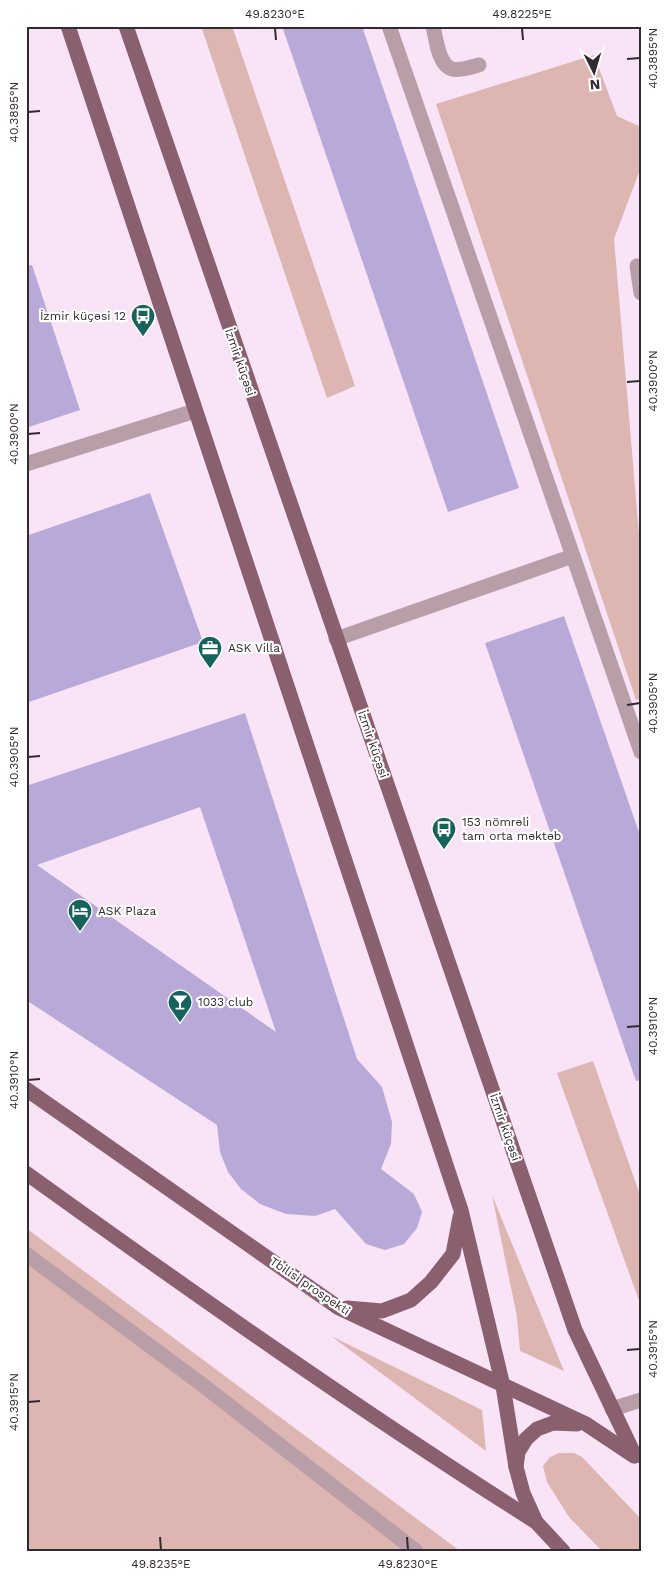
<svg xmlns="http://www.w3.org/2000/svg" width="667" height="1577" viewBox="0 0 667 1577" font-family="'Work Sans',sans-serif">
	<rect width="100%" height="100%" fill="#f9e4f7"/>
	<g fill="#ddb5b1">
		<polygon points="201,26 232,26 355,386 327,398"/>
		<polygon points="594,55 617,116 641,127 641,167 614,239 641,558 641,699 636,700 436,104"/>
		<polygon points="593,1061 641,1198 641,1306 557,1073"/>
		<polygon points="492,1195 564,1371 520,1351 517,1317"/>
		<polygon points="26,1228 460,1551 26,1551"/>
		<polygon points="331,1336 482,1410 486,1451"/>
		<polygon points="559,1453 574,1453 582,1457 641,1519 641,1551 602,1551 569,1517 547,1482 543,1466 550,1457"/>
	</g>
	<g fill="#b9a9d8" fill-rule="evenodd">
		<polygon points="282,26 362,26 519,488 448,512"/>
		<polygon points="32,265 80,410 26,428 26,266"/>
		<polygon points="150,493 203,642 26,703 26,536"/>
		<polygon points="564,616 641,838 641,1080 636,1081 485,643"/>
		<path d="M245,713L357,1059L382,1087L392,1122L391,1144L381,1169L414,1194L422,1212L417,1228L404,1244L385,1250L366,1244L335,1209L315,1216L286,1214L260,1204L241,1189L228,1172L220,1152L217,1125L26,1000V786ZM200,807L276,1032L37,865Z"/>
	</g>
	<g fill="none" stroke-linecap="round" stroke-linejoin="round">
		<g stroke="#b89fa7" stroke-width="15">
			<polyline points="389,26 641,752"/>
			<path d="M433,26C436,38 438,65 452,69C460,71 471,67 479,65"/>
			<polyline points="637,266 641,293"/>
			<polyline points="26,464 195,411"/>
			<polyline points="336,639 573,556"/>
			<polyline points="26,1254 204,1386 416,1551"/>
			<polyline points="612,1409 641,1400"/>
		</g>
		<g stroke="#8a5f6e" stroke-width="15">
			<polyline points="68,26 461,1210 503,1386 516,1467"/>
			<polyline points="126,26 575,1330 635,1456"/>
			<polyline points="26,1089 339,1308 586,1424 634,1456"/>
			<path d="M26,1173C193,1293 362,1412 536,1522"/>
			<polyline points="347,1308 382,1311 411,1300 431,1282 453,1254 460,1217"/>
			<polyline points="563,1551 536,1522 523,1493 516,1467 518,1452 526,1439 537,1429 553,1423 577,1424"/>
		</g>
	</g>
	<path fill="none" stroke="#322a31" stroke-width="2" d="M275,28L276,40M522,28L523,40M627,59L640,58M28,112L40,111M627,382L640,381M28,434L40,433M627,705L640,703M28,757L40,756M627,1027L640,1026M28,1080L40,1079M627,1350L640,1349M28,1402L40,1401M160,1537L161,1550M407,1537L408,1550"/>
	<defs>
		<symbol id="bus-pin" viewBox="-11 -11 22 30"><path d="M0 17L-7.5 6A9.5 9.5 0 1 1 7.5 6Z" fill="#16625c" stroke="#fff"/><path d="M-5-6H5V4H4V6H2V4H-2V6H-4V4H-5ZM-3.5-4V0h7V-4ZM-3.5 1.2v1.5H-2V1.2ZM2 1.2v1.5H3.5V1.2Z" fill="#fff"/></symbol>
		<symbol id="office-pin" viewBox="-11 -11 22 30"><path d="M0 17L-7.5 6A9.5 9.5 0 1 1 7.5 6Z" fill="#16625c" stroke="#fff"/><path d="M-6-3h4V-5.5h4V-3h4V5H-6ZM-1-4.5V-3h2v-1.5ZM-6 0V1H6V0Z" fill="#fff"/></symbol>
		<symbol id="hotel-pin" viewBox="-11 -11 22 30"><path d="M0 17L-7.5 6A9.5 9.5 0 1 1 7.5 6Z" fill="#16625c" stroke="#fff"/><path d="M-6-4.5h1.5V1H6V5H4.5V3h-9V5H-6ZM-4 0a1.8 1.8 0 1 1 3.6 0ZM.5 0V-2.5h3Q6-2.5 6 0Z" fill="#fff"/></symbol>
		<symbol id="bar-pin" viewBox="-11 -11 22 30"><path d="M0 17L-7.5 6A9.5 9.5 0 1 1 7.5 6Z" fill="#16625c" stroke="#fff"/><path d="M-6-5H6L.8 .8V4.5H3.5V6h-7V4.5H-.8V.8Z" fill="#fff"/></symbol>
	</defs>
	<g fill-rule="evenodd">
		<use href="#bus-pin" x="129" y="302" width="28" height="38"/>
		<use href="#office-pin" x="196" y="634" width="28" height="38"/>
		<use href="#bus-pin" x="430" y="815" width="28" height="38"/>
		<use href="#hotel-pin" x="66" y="897" width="28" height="38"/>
		<use href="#bar-pin" x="166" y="988" width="28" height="38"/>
	</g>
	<g text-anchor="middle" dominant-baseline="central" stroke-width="4.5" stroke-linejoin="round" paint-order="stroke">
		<g font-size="12" fill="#322a31" stroke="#fff" text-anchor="start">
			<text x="126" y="316" text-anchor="end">İzmir küçəsi 12</text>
			<text x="228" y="648">ASK Villa</text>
			<text x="462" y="822">153 nömrəli<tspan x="462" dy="14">tam orta məktəb</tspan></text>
			<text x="98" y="911">ASK Plaza</text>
			<text x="198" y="1002">1033 club</text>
		</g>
		<g font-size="12" fill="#322a31" stroke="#fff">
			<text transform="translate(240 362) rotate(71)">İzmir küçəsi</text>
			<text transform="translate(373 744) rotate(71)">İzmir küçəsi</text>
			<text transform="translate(505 1127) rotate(71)">İzmir küçəsi</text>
			<text transform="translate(310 1286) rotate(34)">Tbilisi prospekti</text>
		</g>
	</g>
	<rect width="667" height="1577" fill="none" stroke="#ffffff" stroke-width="55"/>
	<g transform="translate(594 72) rotate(175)" stroke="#ffffff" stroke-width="4" paint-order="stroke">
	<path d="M0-4L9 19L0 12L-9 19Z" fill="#322a31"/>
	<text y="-8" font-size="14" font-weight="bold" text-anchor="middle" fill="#322a31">N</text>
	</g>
	<rect x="28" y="28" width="612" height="1522" fill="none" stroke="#322a31" stroke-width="2"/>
	<g font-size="12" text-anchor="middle" fill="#322a31">
		<text x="275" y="18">49.8230°E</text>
		<text x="522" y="18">49.8225°E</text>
		<text transform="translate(653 58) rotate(-90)" y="4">40.3895°N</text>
		<text transform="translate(14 112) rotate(-90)" y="4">40.3895°N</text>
		<text transform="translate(653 381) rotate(-90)" y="4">40.3900°N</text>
		<text transform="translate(14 434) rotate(-90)" y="4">40.3900°N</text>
		<text transform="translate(653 703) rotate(-90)" y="4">40.3905°N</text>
		<text transform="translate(14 757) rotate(-90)" y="4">40.3905°N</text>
		<text transform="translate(653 1026) rotate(-90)" y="4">40.3910°N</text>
		<text transform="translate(14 1080) rotate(-90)" y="4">40.3910°N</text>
		<text transform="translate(653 1349) rotate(-90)" y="4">40.3915°N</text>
		<text transform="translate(14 1402) rotate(-90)" y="4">40.3915°N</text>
		<text x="161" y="1568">49.8235°E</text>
		<text x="408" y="1568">49.8230°E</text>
	</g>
</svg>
